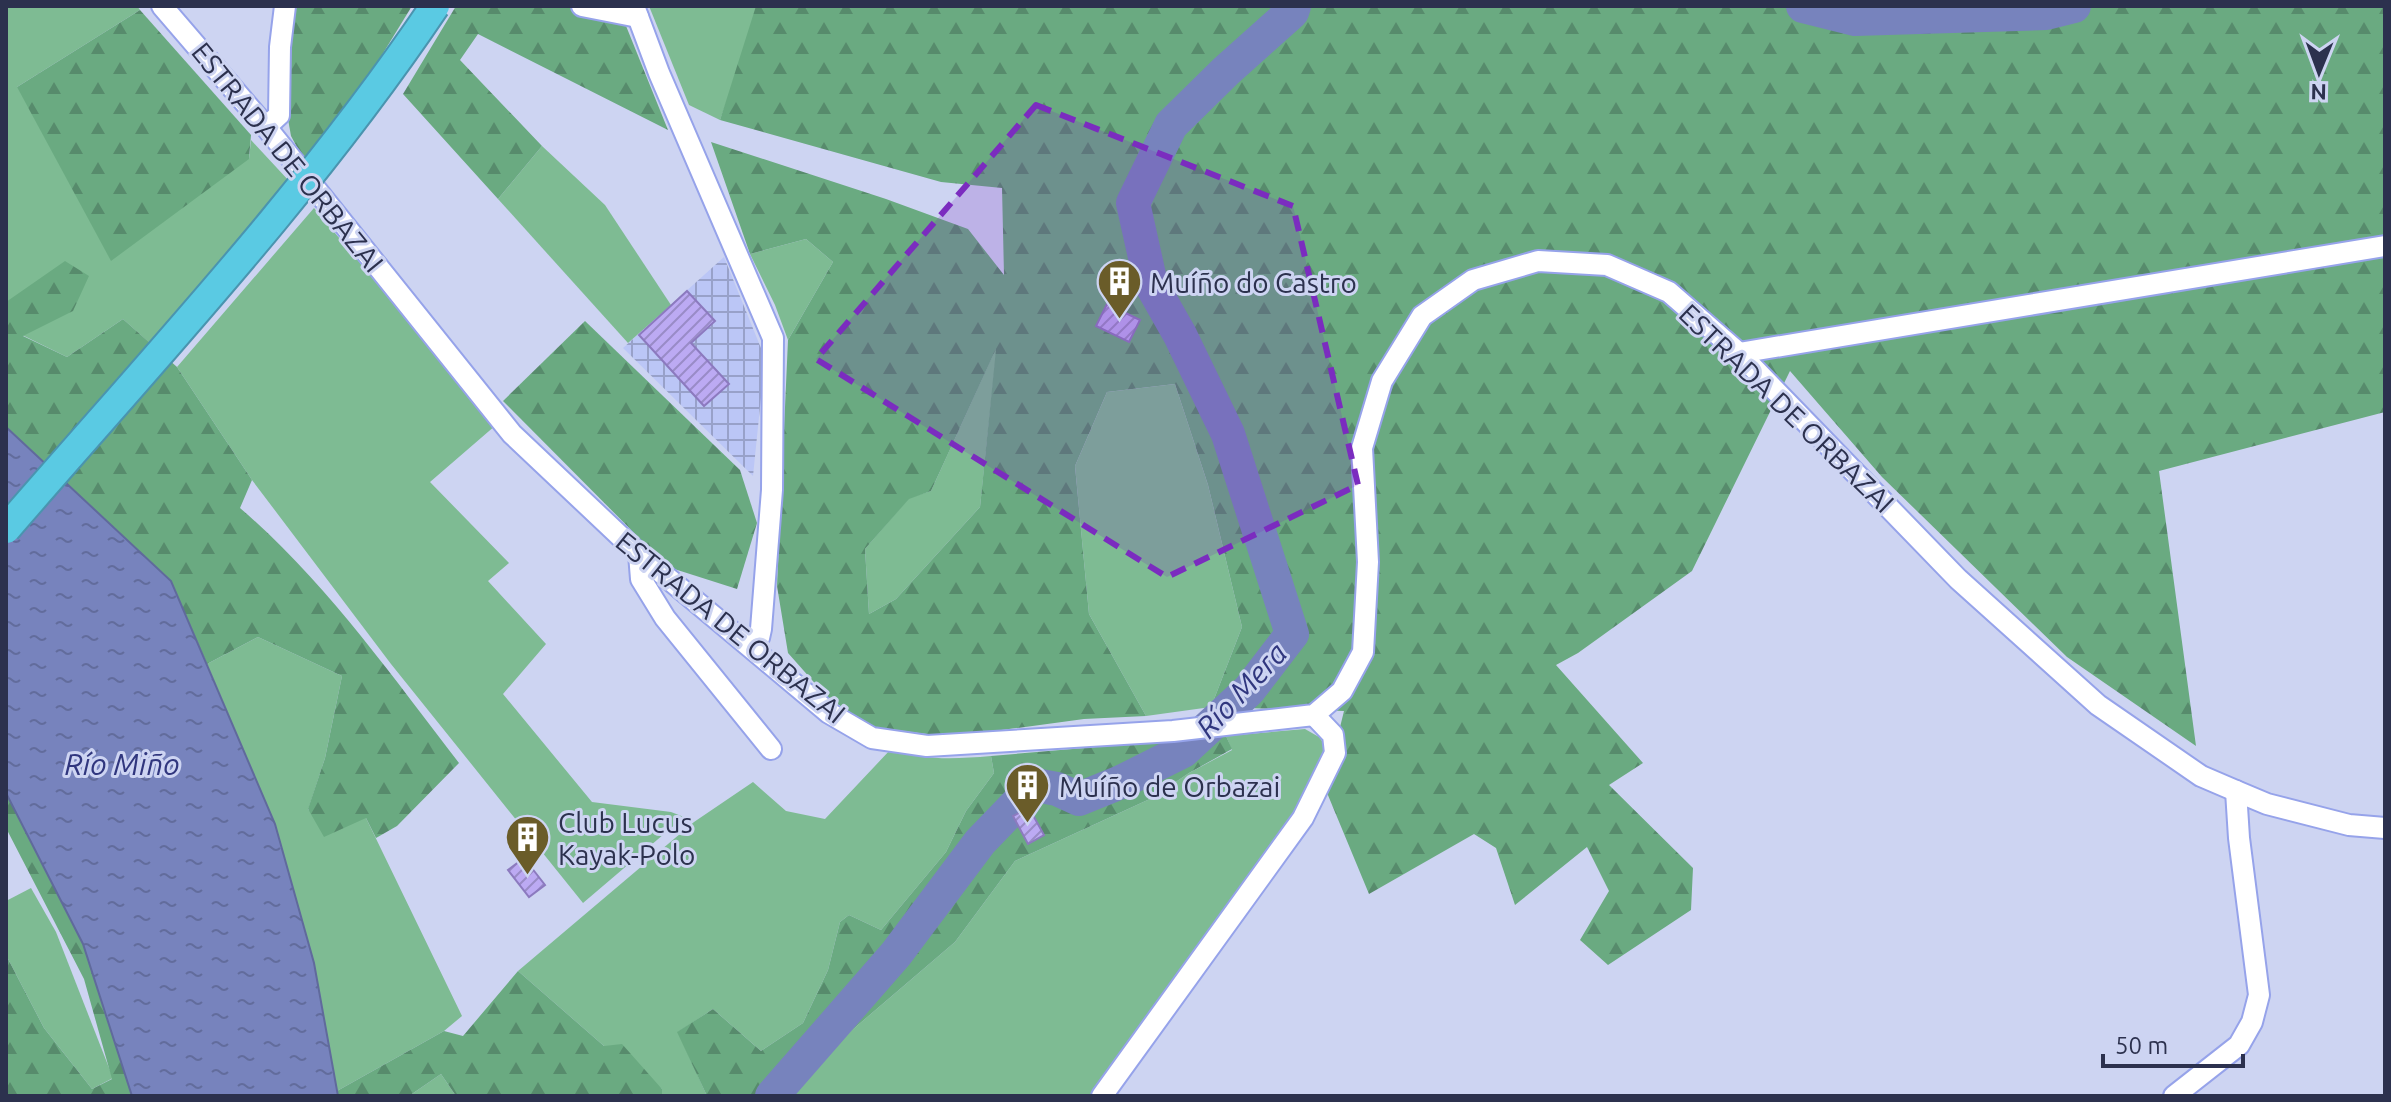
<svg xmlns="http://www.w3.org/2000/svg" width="2391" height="1102" viewBox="0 0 2391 1102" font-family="Ubuntu,sans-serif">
	<defs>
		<pattern id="industrial-grid" width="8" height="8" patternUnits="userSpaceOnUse" patternTransform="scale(2)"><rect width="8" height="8" fill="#bbc6f6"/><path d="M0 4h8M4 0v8" fill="none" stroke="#98a1c9"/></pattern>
		<pattern id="forest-firs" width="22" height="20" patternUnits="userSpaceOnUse" patternTransform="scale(2)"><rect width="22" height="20" fill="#6aaa81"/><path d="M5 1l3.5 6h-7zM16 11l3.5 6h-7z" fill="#578b6c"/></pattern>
		<pattern id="water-ripples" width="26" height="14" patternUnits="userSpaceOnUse" patternTransform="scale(2)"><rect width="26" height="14" fill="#7783bd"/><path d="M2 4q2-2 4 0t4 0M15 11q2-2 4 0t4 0" fill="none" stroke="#626c9c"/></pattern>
		<pattern id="building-hatch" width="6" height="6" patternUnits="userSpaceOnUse" patternTransform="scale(2)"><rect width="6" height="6" fill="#bcaaf3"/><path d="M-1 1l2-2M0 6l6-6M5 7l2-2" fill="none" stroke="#998bc7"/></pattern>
	</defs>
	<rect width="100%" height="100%" fill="#cdd4f2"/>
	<polygon fill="url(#industrial-grid)" points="724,257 765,358 753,476 623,348"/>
	<g fill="#7ebb93">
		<polygon points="6,6 137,6 140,10 17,87 249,159 251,140 290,182 152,345 123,319 67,357 22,335 6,302"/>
		<polygon points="649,6 761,6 720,120 689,105"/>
		<polygon points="542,146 605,205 671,305 628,343 498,199"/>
		<polygon points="314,208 496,425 430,482 509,563 488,581 546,644 503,694 592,802 671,812 684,817 583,903 391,664 252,480 177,367"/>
		<polygon points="806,239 833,262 788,340 775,305 750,254"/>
		<polygon points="997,346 980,507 896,599 869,614 865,549 909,498 931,491"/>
		<polygon points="1175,384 1208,485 1242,627 1211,707 1146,716 1089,614 1075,466 1107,392"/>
		<polygon points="258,637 342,676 325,758 308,810 366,818 462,1016 444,1031 337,1091 314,963 275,824 207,664"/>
		<polygon points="1305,729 1319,737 1325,745 1327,759 1298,815 1093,1096 775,1096 955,942 1015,861 1152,798 1189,773 1232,750 1226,736"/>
		<path d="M891,749C925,761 955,759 991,756L994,773L966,811L946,852L881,930L849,915L840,922L828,970L803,1023L761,1051L713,1009L678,1032L707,1096H662V1089L604,1046L518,971L694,822L753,782L786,811L825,819Z"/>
		<polygon points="31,888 56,932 113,1078 92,1089 44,1028 6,955 6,901"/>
		<polygon points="441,1074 456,1096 409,1096"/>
	</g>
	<g fill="url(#forest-firs)" fill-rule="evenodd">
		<polygon points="293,6 412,6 358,94 305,162 291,136 286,108"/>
		<polygon points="456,6 618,6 668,130 478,34 460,60 542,146 498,199 403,94"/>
		<path d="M756,6H2385V412L2159,471L2196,746L2067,657L1882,477L1790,371L1692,571L1578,653L1556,665L1643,763L1609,785L1693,868L1691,910L1608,965L1580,940L1609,891L1587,847L1515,905L1496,848L1474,834L1369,894L1325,788L1344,711L1211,707L1242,627L1208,485L1175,384L1107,392L1075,466L1089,614L1146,716L1084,719L950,737L872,727L827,697L788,653L777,586L788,340L833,262L806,239L750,254L711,142L886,199L968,229L1004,275L1002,188L941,182L720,120ZM996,349L980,507L896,599L869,614L865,549L909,499L931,491Z"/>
		<polygon points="140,10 251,135 249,159 111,261 17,87"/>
		<path d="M65,261L89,276L73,311L23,336L67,357L123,319L177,367L252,480L240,508C325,581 391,675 459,763L397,826L376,838L366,818L324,837L308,809L325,758L342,676L258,637L207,664L171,581L6,427V302Z"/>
		<polygon points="585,321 740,470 757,523 737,589 668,567 503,401"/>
		<polygon points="1226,736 1232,749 1189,773 1152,798 1015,861 955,942 775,1096 707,1096 677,1032 713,1009 761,1051 803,1023 828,970 840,922 849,915 881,930 946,852 966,811 994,773 991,756"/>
		<polygon points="6,793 83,944 132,1096 6,1096 6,955 44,1028 92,1089 112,1079 84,979 6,828"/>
		<polygon points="518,971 604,1046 622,1044 662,1089 662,1096 456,1096 441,1074 409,1096 338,1096 337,1091 444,1031 463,1036"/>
	</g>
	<polygon fill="url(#water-ripples)" stroke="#606a9c" stroke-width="2" points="6,427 171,581 275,824 314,963 338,1096 132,1096 83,944 6,793"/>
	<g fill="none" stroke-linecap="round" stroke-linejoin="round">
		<g stroke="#7783bd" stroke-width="34">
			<polyline points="1803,6 1855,19 2046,13 2074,6"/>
			<polyline points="772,1096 896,954 980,842 1035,785 1057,789 1079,799 1121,782 1183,751 1249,690 1292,634 1228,434 1180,335 1151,284 1133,203 1171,125 1226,71 1292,12 1294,6"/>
		</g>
	</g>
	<g fill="url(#building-hatch)" stroke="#8c7abf" stroke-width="2">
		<polygon points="687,291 715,321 691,343 729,384 704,406 639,335"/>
		<polygon points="1107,304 1140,320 1129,342 1096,326"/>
		<polygon points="1029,808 1044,835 1028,844 1013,816"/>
		<polygon points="524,858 545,885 529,897 508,870"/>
	</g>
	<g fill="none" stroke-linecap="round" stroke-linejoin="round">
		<defs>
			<g id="minor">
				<polyline points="162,6 266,127 512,434 639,554 829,713 872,738 927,746 1173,731 1314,715 1342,691 1363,652 1368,562 1362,448 1382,381 1422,316 1473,280 1538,261 1607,265 1669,292 1739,353 1958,579 2098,705 2201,776 2236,791 2267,804 2349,825 2385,828"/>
				<polyline points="582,6 638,17"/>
				<polyline points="634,6 659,73 773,338 772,490 761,629 759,638 749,645"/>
				<polyline points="266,127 279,115 280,47 285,6"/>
				<polyline points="1739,353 2385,246"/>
				<polyline points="639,554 641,579 665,618 771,749"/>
				<polyline points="1102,1096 1303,818 1335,753 1333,735 1314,715"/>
				<polyline points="2174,1096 2239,1045 2252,1022 2259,995 2239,838 2236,791"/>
			</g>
		</defs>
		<use href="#minor" stroke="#96a3ea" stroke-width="24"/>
		<use href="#minor" stroke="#fff" stroke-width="20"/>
		<defs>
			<path id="highway-bridge" d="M6,529C153,359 309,193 435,6"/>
		</defs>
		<use href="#highway-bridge" stroke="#4a94af" stroke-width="32" stroke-linecap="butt"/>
		<use href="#highway-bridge" stroke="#5acae3" stroke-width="28"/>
	</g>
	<path fill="#7b2cbf" fill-opacity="0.2" stroke="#7b2cbf" stroke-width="6" stroke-dasharray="16 10" stroke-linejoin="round" d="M1036,105L1293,206L1358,485L1167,577L816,359Z"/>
	<defs>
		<symbol id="building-pin" viewBox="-11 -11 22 30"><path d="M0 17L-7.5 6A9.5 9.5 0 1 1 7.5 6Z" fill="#6a5c29" stroke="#cdd4f2"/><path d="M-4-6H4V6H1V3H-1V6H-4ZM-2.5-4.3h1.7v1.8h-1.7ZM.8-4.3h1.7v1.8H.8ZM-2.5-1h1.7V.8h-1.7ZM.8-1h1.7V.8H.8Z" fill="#fff"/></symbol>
	</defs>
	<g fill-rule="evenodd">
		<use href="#building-pin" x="1094" y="256" width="51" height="69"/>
		<use href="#building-pin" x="1002" y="760" width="51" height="69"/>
		<use href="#building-pin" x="502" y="812" width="51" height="69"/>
	</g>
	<g text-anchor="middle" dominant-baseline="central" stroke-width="6" stroke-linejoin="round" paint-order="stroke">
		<g font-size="28" fill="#2c314e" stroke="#cdd4f2">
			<text transform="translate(288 157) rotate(51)">ESTRADA DE ORBAZAI</text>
			<text transform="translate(1787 408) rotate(44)">ESTRADA DE ORBAZAI</text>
			<text transform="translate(731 627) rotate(39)">ESTRADA DE ORBAZAI</text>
		</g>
		<g font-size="28" fill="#2c314e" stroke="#cdd4f2" text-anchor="start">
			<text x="1150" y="282">Muíño do Castro</text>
			<text x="1059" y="786">Muíño de Orbazai</text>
			<text x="558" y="822">Club Lucus<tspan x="558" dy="32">Kayak-Polo</tspan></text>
		</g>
		<g font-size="30" font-style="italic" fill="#30367e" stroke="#cdd4f2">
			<text transform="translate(1241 690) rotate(-47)">Río Mera</text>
			<text x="122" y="764">Río Miño</text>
		</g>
	</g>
	<rect width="2391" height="1102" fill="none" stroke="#2c314e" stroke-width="16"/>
	<g transform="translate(2319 72) rotate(181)" stroke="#cdd4f2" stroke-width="6" paint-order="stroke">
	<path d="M0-6L14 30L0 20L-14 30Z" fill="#2c314e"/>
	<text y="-12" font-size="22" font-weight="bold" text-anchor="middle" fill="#2c314e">N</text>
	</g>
	<path d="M2103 1054v12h140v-12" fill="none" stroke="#2c314e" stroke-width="4"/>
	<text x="2115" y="1054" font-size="24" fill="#2c314e" stroke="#cdd4f2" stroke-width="6" paint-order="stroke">50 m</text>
</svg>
